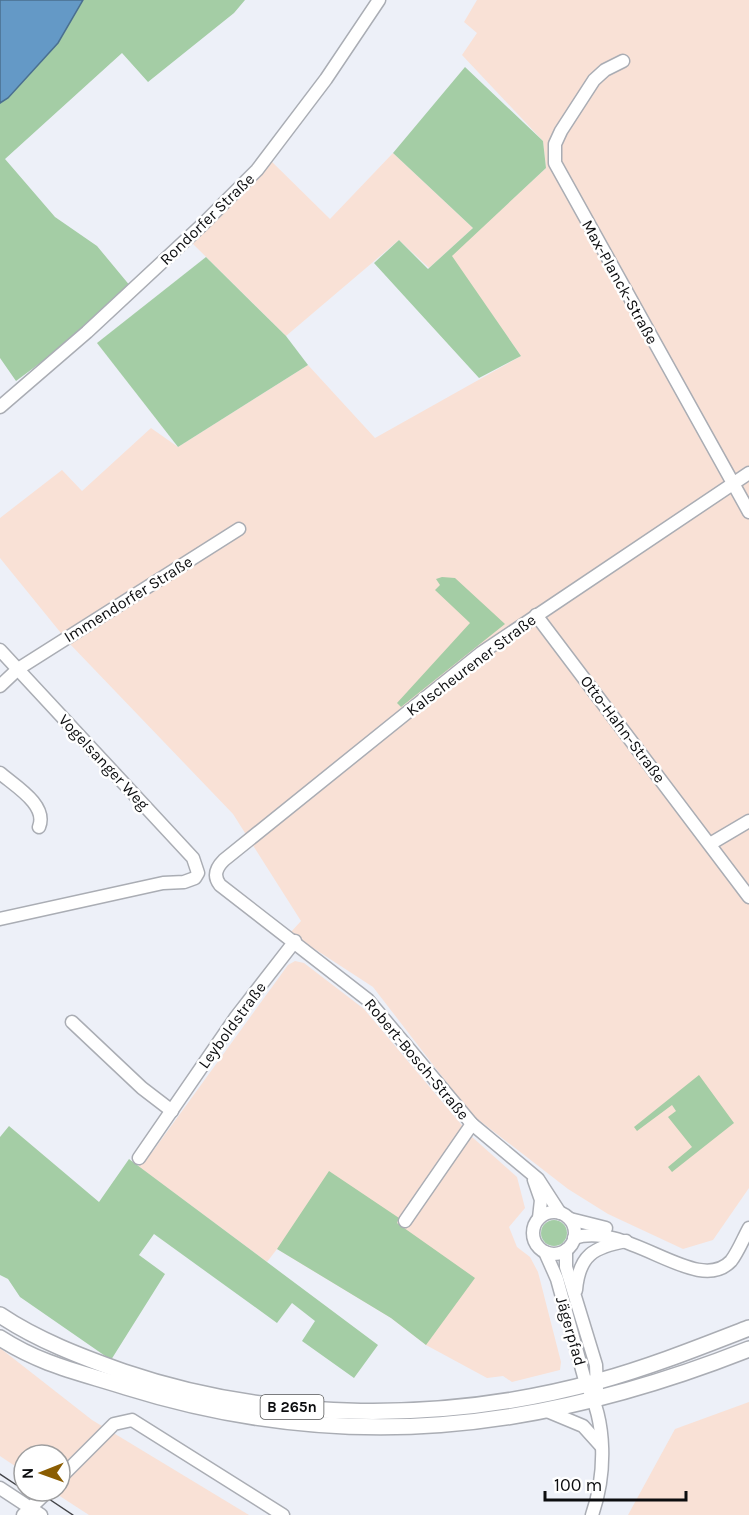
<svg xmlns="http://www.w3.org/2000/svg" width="749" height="1515" viewBox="0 0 749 1515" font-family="Karla,sans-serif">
	<rect width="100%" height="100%" fill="#edf0f8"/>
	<g fill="#f9e1d6">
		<polygon points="477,0 749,0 749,1188 713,1240 683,1249 608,1214 568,1189 471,1114 373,987 290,933 301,921 233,814 69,643 0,558 0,518 62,470 82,491 151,428 178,447 308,365 375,438 521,356 451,256 546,168 543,141 462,55 477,33 464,22"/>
		<polygon points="393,153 473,228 429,268 399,240 286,336 193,244 265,155 330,219"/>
		<polygon points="295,961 304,963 364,1009 471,1136 517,1177 525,1208 509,1227 517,1247 530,1257 538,1272 561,1362 560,1370 512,1382 503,1376 487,1378 426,1345 391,1318 277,1249 267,1262 138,1166 153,1151 288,965"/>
		<polygon points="0,1348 92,1420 249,1515 89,1515 52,1491 60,1491 60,1455 24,1455 24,1472 0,1456"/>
		<polygon points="749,1402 749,1515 628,1515 675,1429"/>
	</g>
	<g fill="#a4cda5">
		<polygon points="83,0 245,0 234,13 148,82 122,53 5,159 55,217 97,246 131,287 79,334 16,381 0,358 0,103 8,98 58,43"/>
		<polygon points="465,67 543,141 546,168 452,256 521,356 479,378 374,263 399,240 428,269 473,228 393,153"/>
		<polygon points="206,257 286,336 308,365 178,447 97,343"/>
		<polygon points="442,577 455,578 505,624 401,707 397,703 470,623 435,590 440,585 436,579"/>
		<polygon points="699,1075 734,1123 672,1172 668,1167 692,1147 668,1117 676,1111 672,1105 637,1131 634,1127"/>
		<polygon points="9,1126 99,1202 129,1159 378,1345 354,1378 302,1341 315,1321 292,1303 277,1323 154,1234 139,1255 165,1274 111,1360 20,1297 8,1279 0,1275 0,1137"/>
		<polygon points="329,1171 399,1218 397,1223 475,1278 426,1345 391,1318 277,1249"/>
		<circle cx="554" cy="1233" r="13"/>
	</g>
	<polygon fill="#6499c6" stroke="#4a6f8f" stroke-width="1.5" points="0,0 83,0 58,43 8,98 0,103"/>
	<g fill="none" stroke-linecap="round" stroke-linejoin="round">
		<defs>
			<g id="minor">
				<polyline points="623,61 605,70 594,80 561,131 555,144 555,163 749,512"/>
				<polyline points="0,407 87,332 202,225 257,170 326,79 379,0"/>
				<polyline points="536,615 749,897"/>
				<polyline points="0,650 193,858 198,873 195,878 184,882 163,883 0,919"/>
				<polyline points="0,686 18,669 239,529"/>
				<path d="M0,773C15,786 48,805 39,827"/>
				<polyline points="710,844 749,821"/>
				<polyline points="72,1022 142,1088 172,1111"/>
				<polyline points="139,1158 236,1017 295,941"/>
				<polyline points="534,1180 541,1200 539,1218"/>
				<circle cx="554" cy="1233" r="21"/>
				<path d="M560,1213L538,1179L472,1124L368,1000L220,885C213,876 216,868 224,860L481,653L749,473"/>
				<polyline points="570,1219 606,1228"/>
				<polyline points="405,1221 472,1124"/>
				<path d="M574,1238C628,1220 697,1297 731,1261C738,1252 743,1239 749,1228"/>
				<polyline points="566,1250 566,1267 596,1365 597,1390"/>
				<path d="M545,1252L557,1279L586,1384C607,1422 606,1475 592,1515"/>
				<path d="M576,1290C579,1255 594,1247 626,1241"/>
				<polyline points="547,1411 583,1426 601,1446"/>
				<polyline points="60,1478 114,1424 132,1420 283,1515"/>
				<polyline points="0,1488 41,1515"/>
				<polyline points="23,1515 48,1491"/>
			</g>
			<g id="major">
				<path d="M0,1315C37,1340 82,1357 124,1372C274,1423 447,1423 599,1381C650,1367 700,1347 749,1328"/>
				<path d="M0,1338C42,1365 79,1372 126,1387C344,1455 539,1432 749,1349"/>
			</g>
		</defs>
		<use href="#minor" stroke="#aaadb4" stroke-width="15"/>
		<use href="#major" stroke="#aaadb4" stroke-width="18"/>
		<use href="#minor" stroke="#fff" stroke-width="12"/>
		<use href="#major" stroke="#fff" stroke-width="15"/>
		<g stroke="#434448" stroke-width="1.5">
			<polyline points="0,1474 24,1490"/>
			<polyline points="37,1491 73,1515"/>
		</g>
	</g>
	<g text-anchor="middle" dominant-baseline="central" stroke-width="5" stroke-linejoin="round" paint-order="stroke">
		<rect fill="#fff" stroke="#555657" stroke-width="1.5" x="260.5" y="1395" width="63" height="24" rx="4.5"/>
		<g font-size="15" font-weight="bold" fill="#0c0d0f">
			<text x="292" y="1407">B 265n</text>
		</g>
		<g font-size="16" fill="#0c0d0f" stroke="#fff">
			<text transform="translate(207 219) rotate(-44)">Rondorfer Straße</text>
			<text transform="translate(620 282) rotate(61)">Max-Planck-Straße</text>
			<text transform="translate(128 599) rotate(-32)">Immendorfer Straße</text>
			<text transform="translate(471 665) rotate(-37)">Kalscheurener Straße</text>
			<text transform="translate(623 729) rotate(53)">Otto-Hahn-Straße</text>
			<text transform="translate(104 762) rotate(47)">Vogelsanger Weg</text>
			<text transform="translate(232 1025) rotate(-54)">Leyboldstraße</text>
			<text transform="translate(417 1059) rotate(50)">Robert-Bosch-Straße</text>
			<text transform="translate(571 1331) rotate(74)">Jägerpfad</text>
		</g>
	</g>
	<g transform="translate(42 1473) rotate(269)"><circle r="28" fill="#ffffff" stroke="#9e9e9f" stroke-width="1.5"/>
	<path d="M0-4.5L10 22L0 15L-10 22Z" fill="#8b5d02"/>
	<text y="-9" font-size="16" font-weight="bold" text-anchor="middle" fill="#0c0d0f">N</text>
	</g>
	<path d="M545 1491v9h141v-9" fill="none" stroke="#0c0d0f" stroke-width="3"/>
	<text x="554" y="1491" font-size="18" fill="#0c0d0f" stroke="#ffffff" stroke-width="4.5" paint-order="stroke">100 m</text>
</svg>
